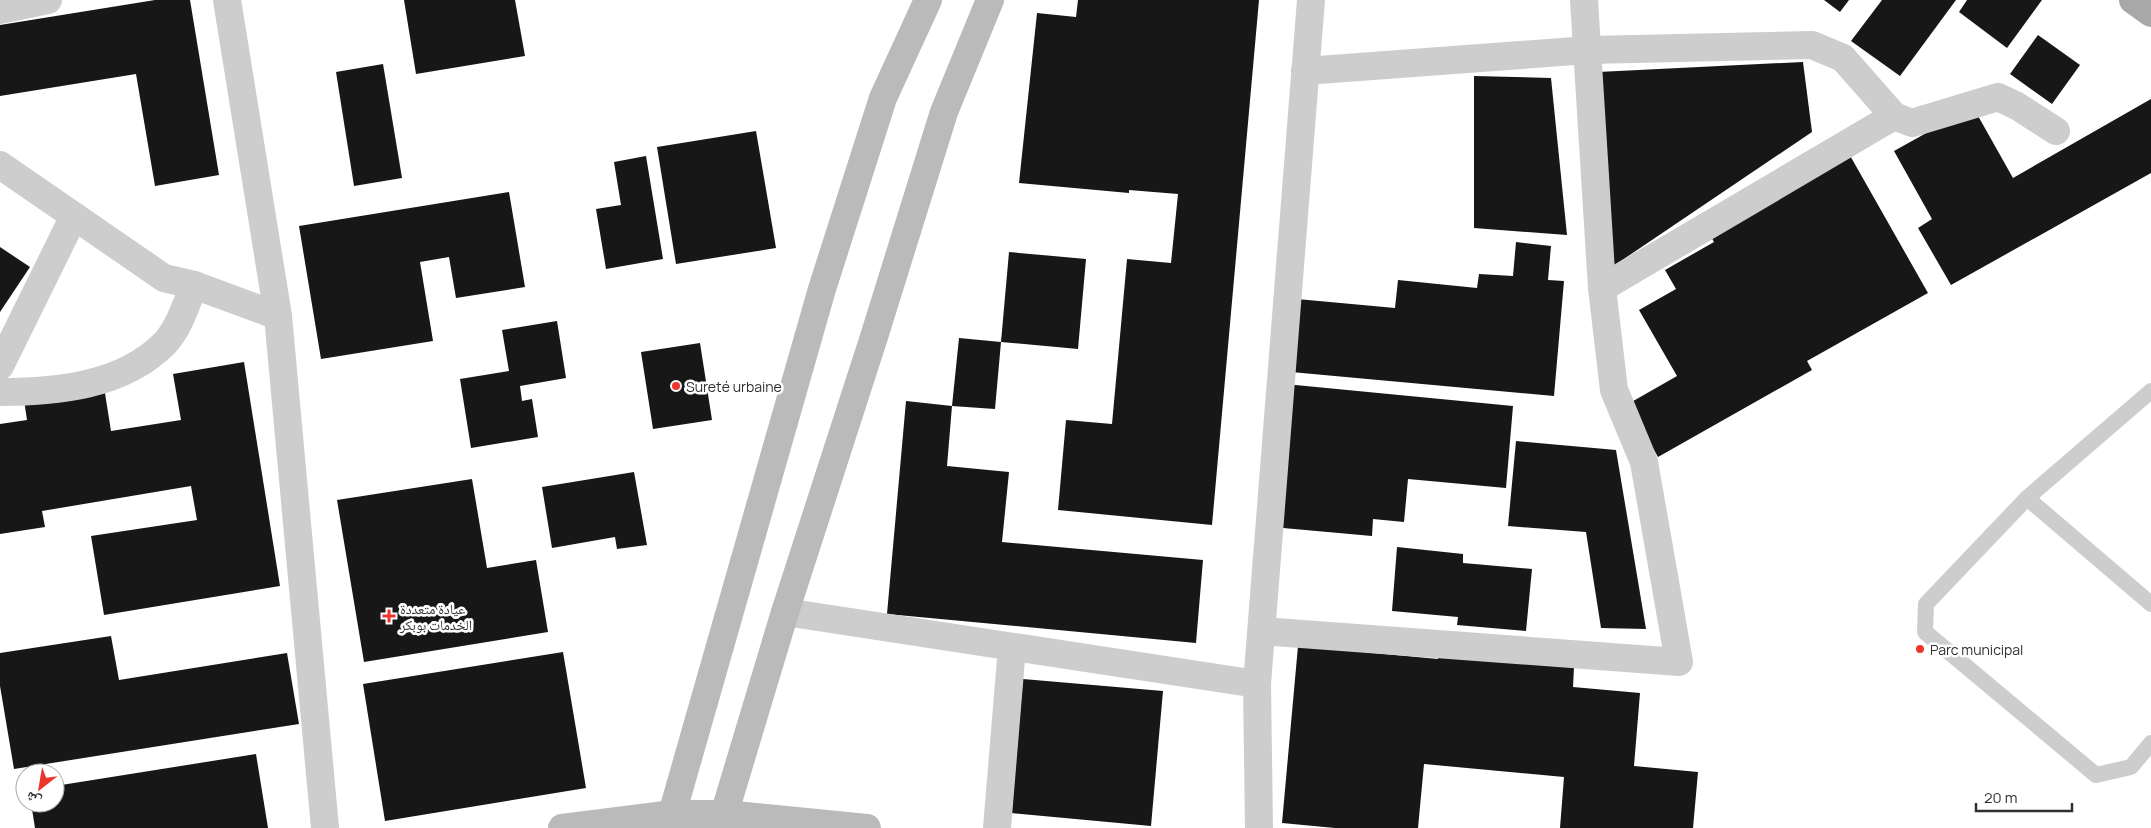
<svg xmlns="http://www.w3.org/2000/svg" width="2151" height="828" viewBox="0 0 2151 828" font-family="Manrope,'Noto Naskh Arabic',sans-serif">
	<rect width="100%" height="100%" fill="#fff"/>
	<g fill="#171717">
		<polygon points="155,0 190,0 219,175 155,186 136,74 0,96 0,25"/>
		<polygon points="404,0 515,0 525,56 416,74"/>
		<polygon points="1078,0 1259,0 1212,525 1058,510 1066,420 1112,424 1127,259 1171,263 1178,194 1129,190 1129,193 1019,183 1037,13 1076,17"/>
		<polygon points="1824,0 1849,0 1840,12"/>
		<polygon points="1882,0 1956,0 1900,76 1851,41"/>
		<polygon points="1967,0 2042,0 2007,48 1959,12"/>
		<polygon points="2038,35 2080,65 2052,104 2010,74"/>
		<polygon points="1803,62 1812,132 1609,269 1598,72"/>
		<polygon points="383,64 402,178 354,186 336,72"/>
		<polygon points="1474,76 1551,78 1567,235 1474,228"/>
		<polygon points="2151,99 2151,173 1951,285 1918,228 1932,219 1894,151 1973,107 2013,178"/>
		<polygon points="756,131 776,248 676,264 657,147"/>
		<polygon points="1848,152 1928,293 1807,361 1812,370 1658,457 1628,404 1677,376 1639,310 1676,289 1665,270 1714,242 1708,231"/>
		<polygon points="646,156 663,259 606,269 596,209 621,205 614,162"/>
		<polygon points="509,192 525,287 456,298 449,257 420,262 433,341 321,359 299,226"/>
		<polygon points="1516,242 1551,246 1548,280 1564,281 1554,396 1291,372 1297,299 1395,308 1398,280 1477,288 1479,274 1513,276"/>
		<polygon points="0,247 30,267 0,312"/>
		<polygon points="1009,252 1086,259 1078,349 1001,342 995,409 952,406 959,338 1001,342"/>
		<polygon points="557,321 566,378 520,386 522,401 532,399 538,437 471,448 460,379 509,371 502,330"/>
		<polygon points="700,343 712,420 653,429 641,352"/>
		<polygon points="244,362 280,586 104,615 91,536 197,520 191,486 42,511 45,527 0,534 0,424 27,420 24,400 104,387 111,431 181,420 173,374"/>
		<polygon points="1285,384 1513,406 1506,488 1408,479 1404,522 1373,519 1372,536 1272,527"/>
		<polygon points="906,401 952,406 947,466 1009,472 1002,542 1203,560 1196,643 887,614"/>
		<polygon points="1516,441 1616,450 1646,629 1601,628 1586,532 1508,526"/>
		<polygon points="634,472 647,545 617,549 615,537 552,548 542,487"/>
		<polygon points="472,479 487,568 536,560 548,632 364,662 337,500"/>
		<polygon points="1397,547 1463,554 1463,563 1532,569 1526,631 1457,625 1458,617 1392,611"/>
		<polygon points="111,636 119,680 287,653 299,724 14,769 0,686 0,653"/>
		<polygon points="1298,646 1438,659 1438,654 1574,667 1573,687 1640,693 1634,766 1698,772 1693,828 1560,828 1564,777 1424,764 1418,828 1335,828 1282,823"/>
		<polygon points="563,652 586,788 385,821 363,684"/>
		<polygon points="1023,679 1163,691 1151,826 1011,813"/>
		<polygon points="256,754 268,828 35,828 31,803 55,803 55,786"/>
	</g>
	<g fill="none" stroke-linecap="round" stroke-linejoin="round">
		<g stroke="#cdcdcd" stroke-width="16">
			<polyline points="2151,391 2027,498 1926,604 1925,632 2096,775 2131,767 2151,743"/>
			<polyline points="2027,498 2151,604"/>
		</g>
		<g stroke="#cdcdcd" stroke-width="28">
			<polyline points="227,0 278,316 325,828"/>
			<polyline points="0,10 48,0"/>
			<polyline points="1305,71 1588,50 1812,45 1843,58 1894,116 1912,123 1998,97 2017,106 2056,131"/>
			<polyline points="0,165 164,278 194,285 278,316"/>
			<polyline points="1602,288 1894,116"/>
			<polyline points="0,366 74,216"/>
			<path d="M0,392C56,392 123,386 165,343C179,328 186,305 194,285"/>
			<polyline points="785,612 1257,684"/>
			<polyline points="1262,631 1679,662 1644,462 1614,390 1602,288 1584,0"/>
			<polyline points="997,828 1012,647"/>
			<polyline points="1259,828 1257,684 1311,0"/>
		</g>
		<g stroke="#bababa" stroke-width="28">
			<polyline points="562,828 673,814 725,814 867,828"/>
			<polyline points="668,828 822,289 883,98 928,0"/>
			<polyline points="720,828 785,612 873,340 944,112 990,0"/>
		</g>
		<polyline stroke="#a8a8a8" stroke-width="28" points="2133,0 2151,13"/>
	</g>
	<g fill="#ec352d" stroke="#fff" stroke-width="2">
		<circle cx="676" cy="386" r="5"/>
		<path d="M386.5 608.5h5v5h5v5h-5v5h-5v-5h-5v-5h5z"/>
		<circle cx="1920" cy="649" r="5"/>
	</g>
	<g text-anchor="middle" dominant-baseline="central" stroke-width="5" stroke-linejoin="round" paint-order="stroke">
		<g font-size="14" fill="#303030" stroke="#fff" text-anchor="start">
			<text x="686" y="386">Sureté urbaine</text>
			<text x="400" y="608">عيادة متعددة<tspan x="400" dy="16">الخدمات بوبكر</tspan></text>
			<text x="1930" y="649">Parc municipal</text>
		</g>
	</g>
	<g transform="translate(40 788) rotate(211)"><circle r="24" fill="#ffffff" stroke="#acacac"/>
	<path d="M0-4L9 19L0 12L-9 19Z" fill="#ec352d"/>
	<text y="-8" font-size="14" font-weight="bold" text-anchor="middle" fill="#303030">ش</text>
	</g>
	<path d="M1976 803v8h96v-8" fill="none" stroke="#303030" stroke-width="2.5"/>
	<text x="1984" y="803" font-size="15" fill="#303030" stroke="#ffffff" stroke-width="4" paint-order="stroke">20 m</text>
</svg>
